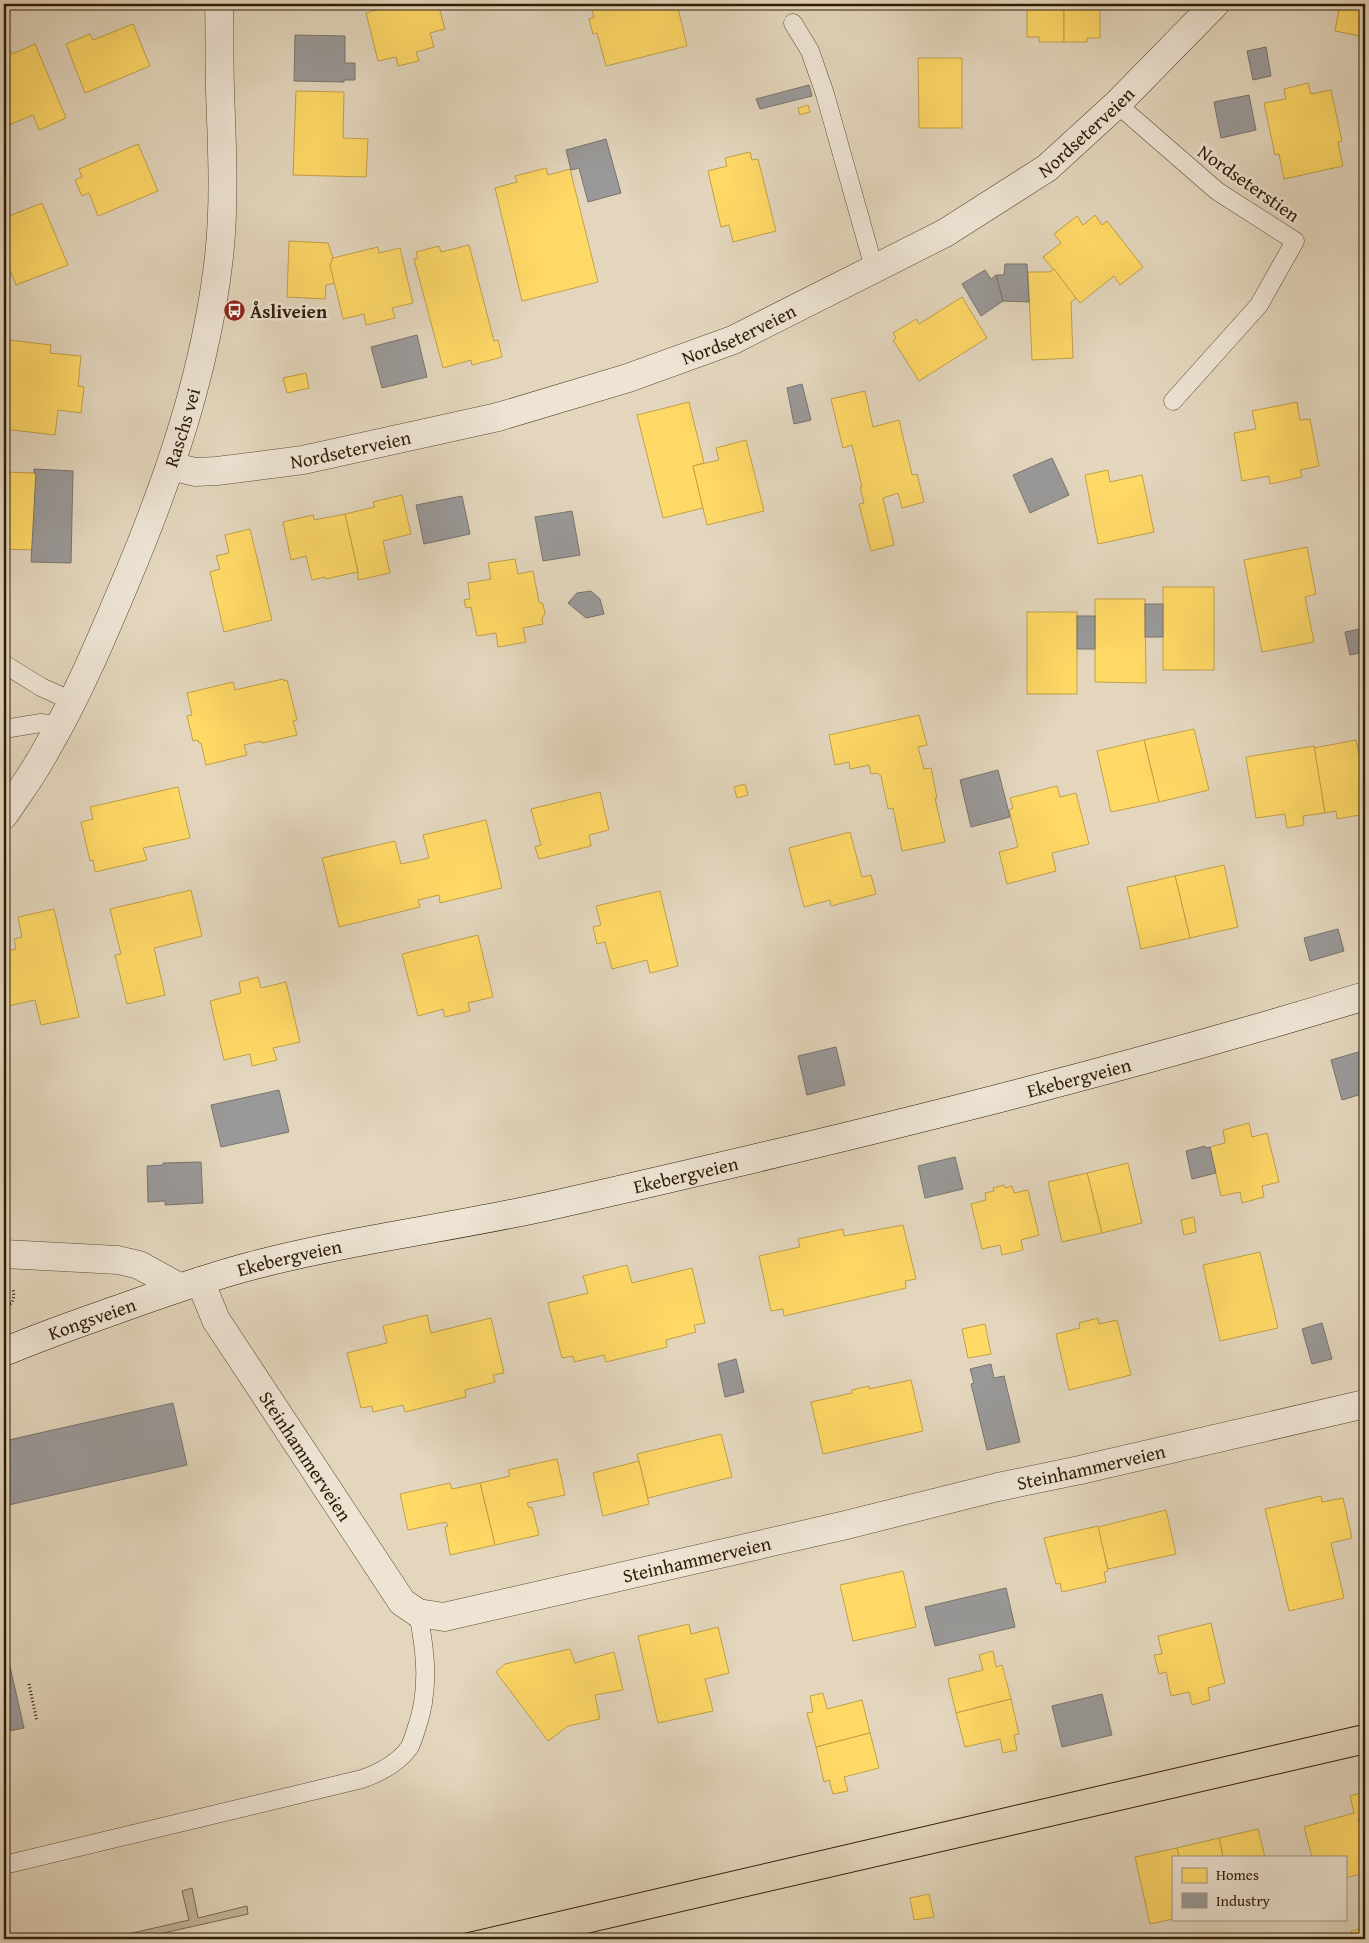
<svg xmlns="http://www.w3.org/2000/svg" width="1369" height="1943" viewBox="0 0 1369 1943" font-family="'Gentium Book Plus',serif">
	<rect width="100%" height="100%" fill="#e3d6bd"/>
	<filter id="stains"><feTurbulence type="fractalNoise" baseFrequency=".004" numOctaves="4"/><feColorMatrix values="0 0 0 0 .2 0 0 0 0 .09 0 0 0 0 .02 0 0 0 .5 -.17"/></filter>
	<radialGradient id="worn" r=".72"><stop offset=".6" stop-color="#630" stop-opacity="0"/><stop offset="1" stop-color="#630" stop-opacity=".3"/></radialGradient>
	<polygon fill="#c4b69e" stroke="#7a6952" points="192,1888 198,1918 247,1906 248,1914 137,1939 106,1939 189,1920 182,1891"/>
	<g fill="#ffd966" stroke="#c1a049">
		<polygon points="374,4 438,4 445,29 430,33 434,47 416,52 419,61 398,66 396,57 378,61 366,13 376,10"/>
		<polygon points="590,4 677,4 687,46 606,66 597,33 593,34 589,19 594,17"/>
		<polygon points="1027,4 1064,4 1064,42 1039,42 1039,37 1027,37"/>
		<polygon points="1064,4 1100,4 1100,38 1087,38 1087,42 1064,42"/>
		<polygon points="1340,4 1365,4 1365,37 1335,31"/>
		<polygon points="133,24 150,66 85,93 66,44 90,34 93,40"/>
		<polygon points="35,44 66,118 39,130 33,115 4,127 4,50 9,48 12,54"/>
		<polygon points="918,58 962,58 962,128 919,128"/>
		<polygon points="1308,83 1311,94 1331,90 1342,141 1338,142 1343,166 1284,179 1279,154 1275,155 1264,103 1286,99 1284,89"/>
		<polygon points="296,91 344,92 343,138 368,139 366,177 293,175"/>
		<polygon points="808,105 810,112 800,115 798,108"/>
		<polygon points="138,144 158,191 98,216 89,193 82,196 75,180 82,177 79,169"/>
		<polygon points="750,152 752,160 758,159 776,231 733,242 729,225 721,227 708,171 727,166 725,158"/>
		<polygon points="546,168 548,175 570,169 598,282 522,301 495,188 517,182 515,176"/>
		<polygon points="42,203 68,265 16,285 4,255 4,218"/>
		<polygon points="1095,215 1102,225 1107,221 1143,267 1120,285 1114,276 1080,303 1043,257 1061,243 1054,234 1077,216 1083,225"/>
		<polygon points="289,241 328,243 333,258 330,265 335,283 326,285 325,299 287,297"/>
		<polygon points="469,245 494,341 498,340 502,357 472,365 471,360 443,368 414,259 418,258 416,252 439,246 441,252"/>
		<polygon points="378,247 379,253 400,248 413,303 392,308 395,318 366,325 364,314 343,319 330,265 333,258"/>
		<polygon points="1054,269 1076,298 1071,302 1073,358 1032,360 1028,272 1049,272"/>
		<polygon points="962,297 987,338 919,381 893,340 896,338 893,333 916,319 919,324"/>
		<polygon points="9,340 51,345 50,353 81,356 78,386 84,387 81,413 58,410 55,435 4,429 4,384"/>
		<polygon points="306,373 309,388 287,393 283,378"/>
		<polygon points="865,391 873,427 899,420 912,475 917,474 924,502 902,508 898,493 883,498 894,545 871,551 859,504 864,503 860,487 862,487 852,445 843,448 831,399"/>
		<polygon points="689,402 704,463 693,466 703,508 663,518 637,415"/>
		<polygon points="1297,402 1300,420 1310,419 1319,466 1300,470 1302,477 1270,484 1269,476 1242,481 1234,433 1256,429 1252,411"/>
		<polygon points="746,440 764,511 707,525 693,466 719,460 716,448"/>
		<polygon points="1108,470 1110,482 1142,475 1154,532 1098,544 1085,475"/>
		<polygon points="4,472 36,473 33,550 4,549"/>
		<polygon points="402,495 411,534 383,541 390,573 358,580 358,572 345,514 375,507 373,502"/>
		<polygon points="345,514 358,572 325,579 325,577 312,580 306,556 291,560 283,522 313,515 314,520"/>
		<polygon points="250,529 272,620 224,632 210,572 220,569 216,556 229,553 225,535"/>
		<polygon points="1307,547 1316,594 1305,597 1314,642 1262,652 1244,560"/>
		<polygon points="515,559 518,574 533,571 539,602 543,604 545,614 542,618 543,624 523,628 526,642 498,647 496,633 477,636 471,607 466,608 464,600 470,599 468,583 491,579 488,563"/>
		<rect x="1163" y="587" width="51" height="83"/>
		<polygon points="1095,599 1145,599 1146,683 1095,682"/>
		<rect x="1027" y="612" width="50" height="82"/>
		<polygon points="283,679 284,681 287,680 297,720 293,721 297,735 262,743 261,741 244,745 247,755 206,765 201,743 199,743 198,740 193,741 187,716 192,715 187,693 233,682 235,690"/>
		<polygon points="919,715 927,745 918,747 924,769 931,768 937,798 935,798 945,842 902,851 893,808 888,809 881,776 877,773 871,774 869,765 850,769 849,762 835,765 829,735"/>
		<polygon points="1194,729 1209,790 1159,802 1144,740"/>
		<polygon points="1144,740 1159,802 1111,812 1097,751"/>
		<polygon points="1356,740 1359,754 1365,753 1365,801 1363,802 1365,814 1337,819 1336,811 1325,813 1314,748"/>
		<polygon points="1314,746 1325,813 1303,816 1304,825 1287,828 1285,814 1256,818 1246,757"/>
		<polygon points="745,784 748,795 737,798 734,787"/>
		<polygon points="1057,786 1060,797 1076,793 1089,844 1052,853 1056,871 1007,884 999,852 1018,847 1009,810 1013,808 1010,798"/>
		<polygon points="178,787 190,838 143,848 147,860 95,872 93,860 90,861 81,822 93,819 90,807"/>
		<polygon points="600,792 609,830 589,835 591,846 539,859 535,847 541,845 531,809"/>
		<polygon points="486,820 502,888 440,903 439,895 418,900 420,907 339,927 322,858 395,841 401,864 429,858 423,835"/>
		<polygon points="850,832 862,877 871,875 876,894 831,906 830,900 804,907 789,848"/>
		<polygon points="1224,865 1238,927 1190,938 1175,876"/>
		<polygon points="1175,876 1190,938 1141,949 1127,887"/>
		<polygon points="191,890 202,936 154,948 165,995 127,1004 115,955 121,954 110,909"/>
		<polygon points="660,891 678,966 650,973 647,960 612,969 605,942 597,944 593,927 601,925 596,906"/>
		<polygon points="54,909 79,1017 41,1025 35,1000 8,1006 4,985 4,952 16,949 14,939 22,937 18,917"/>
		<polygon points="478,935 493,997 468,1003 470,1011 445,1017 443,1009 418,1016 402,954"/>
		<polygon points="258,977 261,988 286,982 300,1042 273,1048 277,1060 252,1066 250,1054 224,1060 210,1001 241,993 239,982"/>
		<polygon points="1249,1123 1252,1137 1267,1133 1279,1182 1262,1186 1264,1197 1242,1203 1240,1192 1221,1196 1210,1147 1225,1143 1223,1130"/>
		<polygon points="1128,1163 1142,1223 1102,1233 1087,1173"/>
		<polygon points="1087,1173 1102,1233 1062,1242 1048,1182"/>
		<polygon points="1004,1185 1005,1188 1012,1186 1014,1193 1028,1190 1039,1235 1021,1240 1023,1250 1002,1255 1000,1245 982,1249 971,1204 986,1200 985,1193 994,1191 993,1188"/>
		<polygon points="1194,1217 1196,1232 1184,1235 1181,1220"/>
		<polygon points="903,1225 916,1279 905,1281 906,1288 784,1316 783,1309 771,1311 759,1256 800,1247 798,1239 843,1229 844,1236"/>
		<polygon points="1260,1252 1278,1328 1220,1341 1203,1265"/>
		<polygon points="627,1265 632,1283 692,1268 705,1323 694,1325 696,1332 666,1340 667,1347 606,1362 604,1355 574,1362 573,1356 562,1358 548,1303 588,1293 583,1276"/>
		<polygon points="427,1315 431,1333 491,1318 504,1373 493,1375 495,1382 465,1390 466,1397 405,1412 403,1405 373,1412 372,1406 361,1408 347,1353 387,1343 383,1326"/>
		<polygon points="1098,1318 1099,1324 1117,1320 1131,1375 1069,1390 1056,1334 1080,1328 1079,1323"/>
		<polygon points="985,1324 991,1354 968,1358 962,1329"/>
		<polygon points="911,1380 923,1431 823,1454 811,1402 852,1393 852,1390 869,1386 869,1389"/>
		<polygon points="721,1434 732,1477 648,1498 637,1454"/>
		<polygon points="557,1459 565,1495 527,1503 529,1508 532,1507 539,1535 495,1545 480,1483 510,1476 508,1470"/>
		<polygon points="639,1461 649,1504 603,1516 593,1473"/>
		<polygon points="450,1483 452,1489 480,1483 495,1545 450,1555 445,1527 448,1526 446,1522 408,1530 400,1494"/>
		<polygon points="1321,1496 1322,1502 1343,1498 1352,1538 1331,1543 1344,1598 1289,1611 1265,1509"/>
		<polygon points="1166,1510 1176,1554 1108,1569 1098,1527"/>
		<polygon points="1098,1526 1108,1571 1104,1572 1106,1582 1062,1592 1060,1583 1056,1584 1044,1538"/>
		<polygon points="903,1571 916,1627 853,1641 840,1585"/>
		<polygon points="1211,1623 1225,1683 1208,1688 1210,1700 1192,1705 1189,1692 1171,1696 1166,1672 1159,1674 1154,1655 1162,1654 1158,1636"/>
		<polygon points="689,1624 691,1634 718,1627 729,1673 705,1679 713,1711 658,1723 638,1636"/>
		<polygon points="570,1649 575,1663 614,1652 623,1690 595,1695 600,1719 568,1726 548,1741 496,1672 505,1664"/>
		<polygon points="993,1651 996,1667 1002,1665 1011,1699 956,1713 948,1679 983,1670 979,1655"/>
		<polygon points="823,1693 827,1709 862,1700 870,1733 816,1747 807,1713 813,1712 810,1696"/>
		<polygon points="1011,1699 1019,1734 1014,1735 1017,1750 1003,1753 1000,1739 965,1747 956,1713"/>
		<polygon points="870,1733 879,1768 844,1777 848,1791 833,1794 829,1780 824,1782 816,1747"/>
		<polygon points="1365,1792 1365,1818 1358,1819 1365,1846 1365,1873 1345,1878 1345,1857 1312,1857 1304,1827 1354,1813 1350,1796"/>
		<polygon points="1258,1829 1265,1857 1223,1857 1219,1838"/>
		<polygon points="1219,1838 1223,1857 1179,1857 1177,1848"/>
		<polygon points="1177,1848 1179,1857 1173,1857 1173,1919 1150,1924 1135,1857"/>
		<polygon points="929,1894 934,1917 914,1920 910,1898"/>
		<polygon points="1365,1928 1365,1939 1353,1939 1351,1931"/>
	</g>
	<g fill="#999" stroke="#79746d">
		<polygon points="295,35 345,36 345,63 355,63 355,80 344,80 344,82 294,81"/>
		<polygon points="1266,47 1271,76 1253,80 1247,51"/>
		<polygon points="809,85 812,96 760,109 756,99"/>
		<polygon points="1249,95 1256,130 1221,138 1214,102"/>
		<polygon points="606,139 621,193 588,202 579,168 571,170 566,150"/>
		<polygon points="1005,264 1027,264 1029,302 1003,301 996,275 1004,275"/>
		<polygon points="985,270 991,279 996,275 1003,301 981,316 962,284"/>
		<polygon points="417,335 427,377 382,388 371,347"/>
		<polygon points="802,384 811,420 794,424 787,388"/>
		<polygon points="1052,458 1069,495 1030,513 1013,475"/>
		<polygon points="34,469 73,471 71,563 31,562 36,473 34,473"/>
		<polygon points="462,496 470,534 424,544 416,505"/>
		<polygon points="572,511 580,555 543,561 535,517"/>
		<polygon points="591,591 600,599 604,614 586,618 568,603 577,593"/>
		<rect x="1145" y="604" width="18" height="33"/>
		<rect x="1077" y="616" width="18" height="33"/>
		<polygon points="1365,628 1365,652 1350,655 1345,632"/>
		<polygon points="998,770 1010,817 971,827 960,780"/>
		<polygon points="1338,929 1344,951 1310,961 1304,938"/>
		<polygon points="836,1047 845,1085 807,1095 798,1056"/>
		<polygon points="1365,1050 1365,1093 1342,1100 1331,1060"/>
		<polygon points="279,1090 289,1132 221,1147 211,1105"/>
		<polygon points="1205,1146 1206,1148 1210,1147 1216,1173 1192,1179 1186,1151"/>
		<polygon points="955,1157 963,1189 925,1198 918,1166"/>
		<polygon points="201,1162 203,1203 165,1205 165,1201 148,1202 147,1166 163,1165 163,1163"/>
		<polygon points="1322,1323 1332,1359 1312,1364 1302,1329"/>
		<polygon points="736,1359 744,1392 725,1397 718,1364"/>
		<polygon points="991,1364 994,1378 1004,1376 1020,1442 987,1450 971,1384 974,1383 970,1369"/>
		<polygon points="173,1403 187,1465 4,1506 4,1441"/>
		<polygon points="1006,1588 1015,1627 935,1646 925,1607"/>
		<polygon points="4,1640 24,1728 4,1732"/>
		<polygon points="1102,1694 1112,1735 1062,1747 1052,1706"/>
	</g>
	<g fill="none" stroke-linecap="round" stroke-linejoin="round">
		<defs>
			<g id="service">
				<polyline points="793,23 810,51 825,94 874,268"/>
				<polyline points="1117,104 1217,191 1295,241 1259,305 1173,401"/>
				<polyline points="4,664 41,687 72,701"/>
				<polyline points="4,729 41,723 60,725"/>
				<path d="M4,1865L362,1779C379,1773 398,1763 409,1748C412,1743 414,1736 416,1730C430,1691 426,1653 418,1613"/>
			</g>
			<g id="minor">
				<path id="s1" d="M171,466L195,472L217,471L303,460L498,417L628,378L733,340L945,233L1047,168L1117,104L1215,4"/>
				<path id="s2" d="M200,1281L216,1320L402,1602L418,1613L444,1617L846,1525L998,1487L1080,1470L1365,1404"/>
			</g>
			<g id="tertiary">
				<path id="s3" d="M4,815C18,794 34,773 46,750C77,697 101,640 125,583C169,479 206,371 219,257C225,202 222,146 220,90C219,61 220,32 219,4"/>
				<polyline points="4,1254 118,1260 139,1265 179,1287"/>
			</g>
			<g id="secondary">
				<path id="s4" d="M4,1352C41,1336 79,1323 116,1310C161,1294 205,1278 251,1266C349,1240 450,1228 549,1206C823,1144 1097,1078 1365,996"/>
			</g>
		</defs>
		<use href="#service" stroke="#5c4a34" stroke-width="19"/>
		<use href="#minor" stroke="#5c4a34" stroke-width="29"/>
		<use href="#tertiary" stroke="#5c4a34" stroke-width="29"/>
		<use href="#secondary" stroke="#2f1c06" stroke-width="29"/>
		<g stroke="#2f1c06" stroke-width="3" stroke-dasharray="1 2.5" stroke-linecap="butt">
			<polyline points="4,1307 12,1303 14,1296 13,1288"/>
			<polyline points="29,1684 37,1721"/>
		</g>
		<use href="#service" stroke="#ede4d4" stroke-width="18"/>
		<use href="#minor" stroke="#ede4d4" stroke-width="28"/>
		<use href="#tertiary" stroke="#ede4d4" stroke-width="28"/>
		<use href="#secondary" stroke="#ede4d4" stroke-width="28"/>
		<g stroke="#2f1c06" stroke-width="1">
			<polyline points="440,1939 1365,1724"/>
			<polyline points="563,1939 1365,1754"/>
		</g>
	</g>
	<defs>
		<symbol id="bus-disc" viewBox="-11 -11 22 22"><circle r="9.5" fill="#8f2418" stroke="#ede4d4"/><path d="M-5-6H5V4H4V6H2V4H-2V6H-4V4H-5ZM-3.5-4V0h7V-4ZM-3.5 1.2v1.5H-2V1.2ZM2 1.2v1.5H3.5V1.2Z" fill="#fff"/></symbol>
	</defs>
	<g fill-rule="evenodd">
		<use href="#bus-disc" x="222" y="298" width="25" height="25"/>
	</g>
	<g text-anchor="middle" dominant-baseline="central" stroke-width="5" stroke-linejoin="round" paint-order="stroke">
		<g font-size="19" fill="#2f1c06" stroke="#ede4d4">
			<text stroke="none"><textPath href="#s1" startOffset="992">Nordseterveien</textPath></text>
			<text transform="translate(1249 183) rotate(35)">Nordseterstien</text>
			<text stroke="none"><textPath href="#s1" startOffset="588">Nordseterveien</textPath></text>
			<text stroke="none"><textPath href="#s3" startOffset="428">Raschs vei</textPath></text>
			<text stroke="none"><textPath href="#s1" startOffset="182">Nordseterveien</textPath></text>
			<text stroke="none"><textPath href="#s4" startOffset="1111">Ekebergveien</textPath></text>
			<text stroke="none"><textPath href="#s4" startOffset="706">Ekebergveien</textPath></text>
			<text stroke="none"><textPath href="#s4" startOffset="301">Ekebergveien</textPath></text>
			<text stroke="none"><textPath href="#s4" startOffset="94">Kongsveien</textPath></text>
			<text stroke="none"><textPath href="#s2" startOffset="205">Steinhammerveien</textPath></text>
			<text stroke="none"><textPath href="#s2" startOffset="1090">Steinhammerveien</textPath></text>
			<text stroke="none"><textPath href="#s2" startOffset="685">Steinhammerveien</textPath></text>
		</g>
		<g font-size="19" font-weight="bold" fill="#2f1c06" stroke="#ede4d4" text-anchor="start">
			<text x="250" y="311">Åsliveien</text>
		</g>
	</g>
	<rect width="1369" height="1943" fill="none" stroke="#e3d6bd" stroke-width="20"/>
	<rect x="5" y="5" width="1359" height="1933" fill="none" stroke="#2f1c06" stroke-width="2.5"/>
	<rect x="10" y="10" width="1349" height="1923" fill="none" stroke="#2f1c06"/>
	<rect x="1172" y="1856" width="175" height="65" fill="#ede4d4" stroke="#a19482"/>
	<rect x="1182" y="1868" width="25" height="15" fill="#ffd966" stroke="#a19482"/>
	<text x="1216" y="1880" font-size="15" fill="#2f1c06">Homes</text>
	<rect x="1182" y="1893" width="25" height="15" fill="#999999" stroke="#a19482"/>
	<text x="1216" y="1906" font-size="15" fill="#2f1c06">Industry</text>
	<rect width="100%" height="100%" filter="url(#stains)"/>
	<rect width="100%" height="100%" fill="url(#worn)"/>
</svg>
